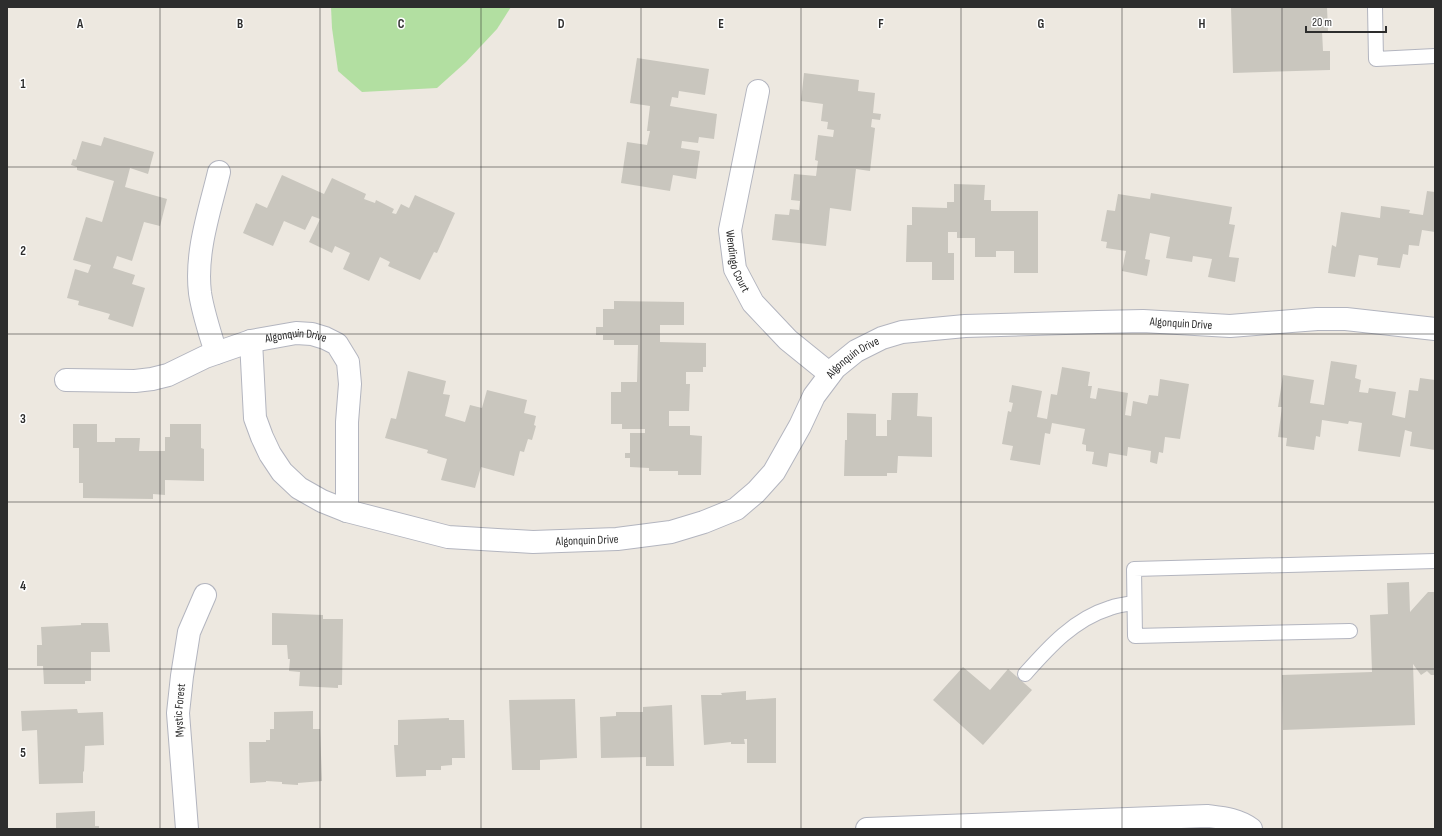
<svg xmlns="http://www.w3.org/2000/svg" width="1442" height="836" viewBox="0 0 1442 836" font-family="'Sofia Sans Condensed',sans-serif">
	<rect width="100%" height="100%" fill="#ede8e0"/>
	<polygon fill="#b2dfa1" points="331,7 511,7 497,29 466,62 437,88 362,92 338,71 332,28"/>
	<g fill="#c9c6be">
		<polygon points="1231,7 1327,7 1328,31 1322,31 1323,51 1330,51 1330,70 1233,73"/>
		<polygon points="637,58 709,69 705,95 679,91 678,98 672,97 670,106 717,114 714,139 699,137 698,143 682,141 681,148 700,151 696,179 673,175 670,191 621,183 627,142 647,145 650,131 647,131 650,106 630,103"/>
		<polygon points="804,73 859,80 858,91 875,93 873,113 881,114 880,120 872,119 871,127 875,128 870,171 856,169 851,211 830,208 826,246 772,240 775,214 789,215 790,209 799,210 800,201 791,200 794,174 816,176 818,161 815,160 818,135 833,137 834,130 827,129 828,122 821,121 823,104 801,101"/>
		<polygon points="104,137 154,152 148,174 130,168 125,187 167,199 160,226 144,222 132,261 117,256 113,268 135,275 132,284 145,288 133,327 108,319 110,314 78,305 79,301 67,298 75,269 88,273 91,265 73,260 86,217 102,222 114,181 77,170 77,167 71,165 73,159 76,160 82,141 101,146"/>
		<polygon points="282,175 324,194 332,178 366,194 364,199 375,203 376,200 394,209 392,213 396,214 401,204 409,208 415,195 455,213 437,253 434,252 420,280 388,266 390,262 380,257 369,281 343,269 350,253 335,246 332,253 309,242 320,219 312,216 305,230 284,221 273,246 243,233 256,203 267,208"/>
		<polygon points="954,184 985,185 984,200 991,200 991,211 1038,211 1038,273 1014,273 1014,251 996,251 996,257 975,257 975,238 957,238 957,232 948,232 948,253 954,253 954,280 932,280 932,262 906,262 907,225 912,225 912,207 947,208 947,202 954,202"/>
		<polygon points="1427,191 1435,192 1435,232 1422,230 1419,246 1409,245 1408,255 1403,254 1400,268 1377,265 1378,258 1359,255 1355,277 1328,273 1332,245 1336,247 1341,212 1380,218 1381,206 1410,210 1409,213 1423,215"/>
		<polygon points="1151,193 1232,207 1229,224 1235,225 1229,257 1239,258 1235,282 1208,277 1212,259 1193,256 1192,262 1166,258 1170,237 1150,233 1145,259 1150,260 1147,276 1122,271 1126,251 1106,248 1107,242 1101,241 1107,210 1115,211 1118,194 1150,199"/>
		<polygon points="614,301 684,302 684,325 660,325 660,342 706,343 706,367 703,367 703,372 686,372 686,384 690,384 689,411 669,411 669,426 690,426 690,435 702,436 701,475 678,475 678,471 649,471 649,468 630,467 630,458 625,458 625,453 630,453 630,433 645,433 645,429 622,429 622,424 611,424 611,392 621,392 621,382 637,382 638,345 614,345 614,340 603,340 603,335 596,335 596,327 603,327 603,309 614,309"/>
		<polygon points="1331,361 1357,365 1355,378 1361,380 1359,392 1368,393 1369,388 1396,392 1392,415 1405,418 1409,390 1418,391 1420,378 1435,380 1435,450 1410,446 1412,432 1405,430 1400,457 1358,451 1362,423 1349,421 1348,424 1322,420 1320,437 1316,436 1314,450 1286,446 1287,438 1278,437 1282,407 1278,407 1283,375 1314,380 1310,403 1324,405"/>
		<polygon points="1062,367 1090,372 1088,386 1092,386 1090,398 1096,399 1098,388 1128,393 1125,415 1131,416 1133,401 1147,404 1149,395 1158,396 1160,379 1189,384 1180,439 1165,437 1163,453 1159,452 1157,464 1150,462 1151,451 1128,447 1127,456 1109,453 1107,467 1092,464 1094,452 1086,451 1086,445 1082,444 1085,429 1052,423 1050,434 1045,433 1040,465 1010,460 1013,446 1002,444 1008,411 1011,412 1013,403 1009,402 1012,385 1042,391 1037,417 1047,419 1051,394 1057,395"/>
		<polygon points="408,371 446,381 443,394 450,395 445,416 465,422 470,405 482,408 487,390 527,400 524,413 536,416 534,425 536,426 532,440 528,439 524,452 520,451 514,476 481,467 475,488 441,480 447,459 427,453 428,450 385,438 391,418 396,419"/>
		<polygon points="892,393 918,393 917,416 932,417 932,457 898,456 897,473 887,473 887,476 844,476 845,440 847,440 847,413 876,414 876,436 887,436 887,420 891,420"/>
		<polygon points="73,424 97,424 97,442 115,442 115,438 140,438 139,451 165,451 165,437 170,437 170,424 201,424 201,448 204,449 204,481 165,480 165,495 153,494 153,499 83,498 83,483 79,483 79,448 73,448"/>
		<polygon points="1409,582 1410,612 1428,592 1435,592 1435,675 1431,675 1427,671 1421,675 1413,664 1415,725 1283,730 1282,675 1372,672 1370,615 1388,614 1387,583"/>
		<polygon points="272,613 323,615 323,619 343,619 342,685 338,685 338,688 299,686 300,672 289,671 290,659 288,659 287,645 272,645"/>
		<polygon points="81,623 108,623 110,652 91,652 91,681 85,681 85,684 44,684 43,666 37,666 37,645 42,645 41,627 81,625"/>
		<polygon points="963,667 990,690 1008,669 1032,690 983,745 933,700"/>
		<polygon points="746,691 746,700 776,698 776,763 747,763 747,739 744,739 745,744 731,744 731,742 704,745 701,695 722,695 721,693"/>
		<polygon points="575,699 577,758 540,760 540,770 512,770 509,700"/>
		<polygon points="672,705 674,766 646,766 646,757 601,758 600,717 616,716 616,712 643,712 643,707"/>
		<polygon points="77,709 78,713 103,712 104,745 85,746 84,771 83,772 83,783 39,784 37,730 22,731 21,711"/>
		<polygon points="313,711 313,729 320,729 322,781 298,783 298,785 282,784 282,782 266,781 266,782 250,783 249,742 266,742 266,740 270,740 270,729 274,729 274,712"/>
		<polygon points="449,718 449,720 464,720 465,758 452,758 452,765 441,766 441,770 426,770 426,776 396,777 394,745 398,745 398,720"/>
		<polygon points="95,811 95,826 99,826 99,829 56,829 56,813"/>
	</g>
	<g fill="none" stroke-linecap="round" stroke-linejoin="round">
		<defs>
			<g id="service">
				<polyline points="1375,7 1376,59 1435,56"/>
				<polyline points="1350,631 1135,636 1134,569 1435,561"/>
				<path d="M1025,674C1049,647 1074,619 1110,608C1118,605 1126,604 1134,603"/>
			</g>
			<g id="minor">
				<path id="s1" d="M758,91L730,230L735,269L753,303L788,340L830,374"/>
				<path id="s2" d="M251,341L255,418L262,437L270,454L282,472L299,488L322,501L347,511L448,537L533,542L617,539L671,532L704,522L736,509L756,492L774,472L800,426L814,396L835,368L856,351L882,338L902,332L965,326L1098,322L1143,321L1230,326L1317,319H1346L1435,329"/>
				<path d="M216,353C210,333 203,313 200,293C195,252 210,210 219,172"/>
				<path id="s3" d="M66,380L135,381L152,379L168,375L205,357L251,341L296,333L312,334L325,338L337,344L348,362L350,384L347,422V511"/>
				<path id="s4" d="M187,829L178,713L182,676L189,632L205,595"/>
				<path d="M867,829L1207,816C1223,818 1237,819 1251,829"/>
			</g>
		</defs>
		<use href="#service" stroke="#b3b5bf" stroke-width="16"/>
		<use href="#minor" stroke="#b3b5bf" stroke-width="24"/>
		<use href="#service" stroke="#fff" stroke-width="14"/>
		<use href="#minor" stroke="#fff" stroke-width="22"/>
	</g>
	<path fill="none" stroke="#2d2d2d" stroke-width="1" stroke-opacity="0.55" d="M160,7V829M320,7V829M481,7V829M641,7V829M801,7V829M961,7V829M1122,7V829M1282,7V829M7,167H1435M7,334H1435M7,502H1435M7,669H1435"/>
	<g text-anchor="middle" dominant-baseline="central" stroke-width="3" stroke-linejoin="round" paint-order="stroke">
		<g font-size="12" fill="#2d2d2d" stroke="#fff">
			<text stroke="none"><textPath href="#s1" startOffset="174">Wendingo Court</textPath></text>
			<text stroke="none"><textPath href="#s2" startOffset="1142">Algonquin Drive</textPath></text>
			<text stroke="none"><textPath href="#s3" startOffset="238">Algonquin Drive</textPath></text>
			<text stroke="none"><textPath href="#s2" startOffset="806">Algonquin Drive</textPath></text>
			<text stroke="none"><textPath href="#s2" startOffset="458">Algonquin Drive</textPath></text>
			<text stroke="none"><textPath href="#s4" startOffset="119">Mystic Forest</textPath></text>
		</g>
	</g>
	<g font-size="13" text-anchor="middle" font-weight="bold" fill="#2d2d2d" stroke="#fff" stroke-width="3" stroke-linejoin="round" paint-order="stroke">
		<text x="80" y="28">A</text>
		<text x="240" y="28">B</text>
		<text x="401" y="28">C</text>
		<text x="561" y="28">D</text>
		<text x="721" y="28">E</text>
		<text x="881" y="28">F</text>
		<text x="1041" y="28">G</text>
		<text x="1202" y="28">H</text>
		<text x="23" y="88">1</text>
		<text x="23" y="255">2</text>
		<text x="23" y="423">3</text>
		<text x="23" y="590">4</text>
		<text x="23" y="757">5</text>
	</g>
	<rect width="1442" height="836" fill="none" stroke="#2d2d2d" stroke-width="16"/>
	<path d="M1306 26v6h80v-6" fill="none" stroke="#2d2d2d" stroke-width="2"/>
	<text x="1312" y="26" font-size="12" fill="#2d2d2d" stroke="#ffffff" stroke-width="3" paint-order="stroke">20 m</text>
</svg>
